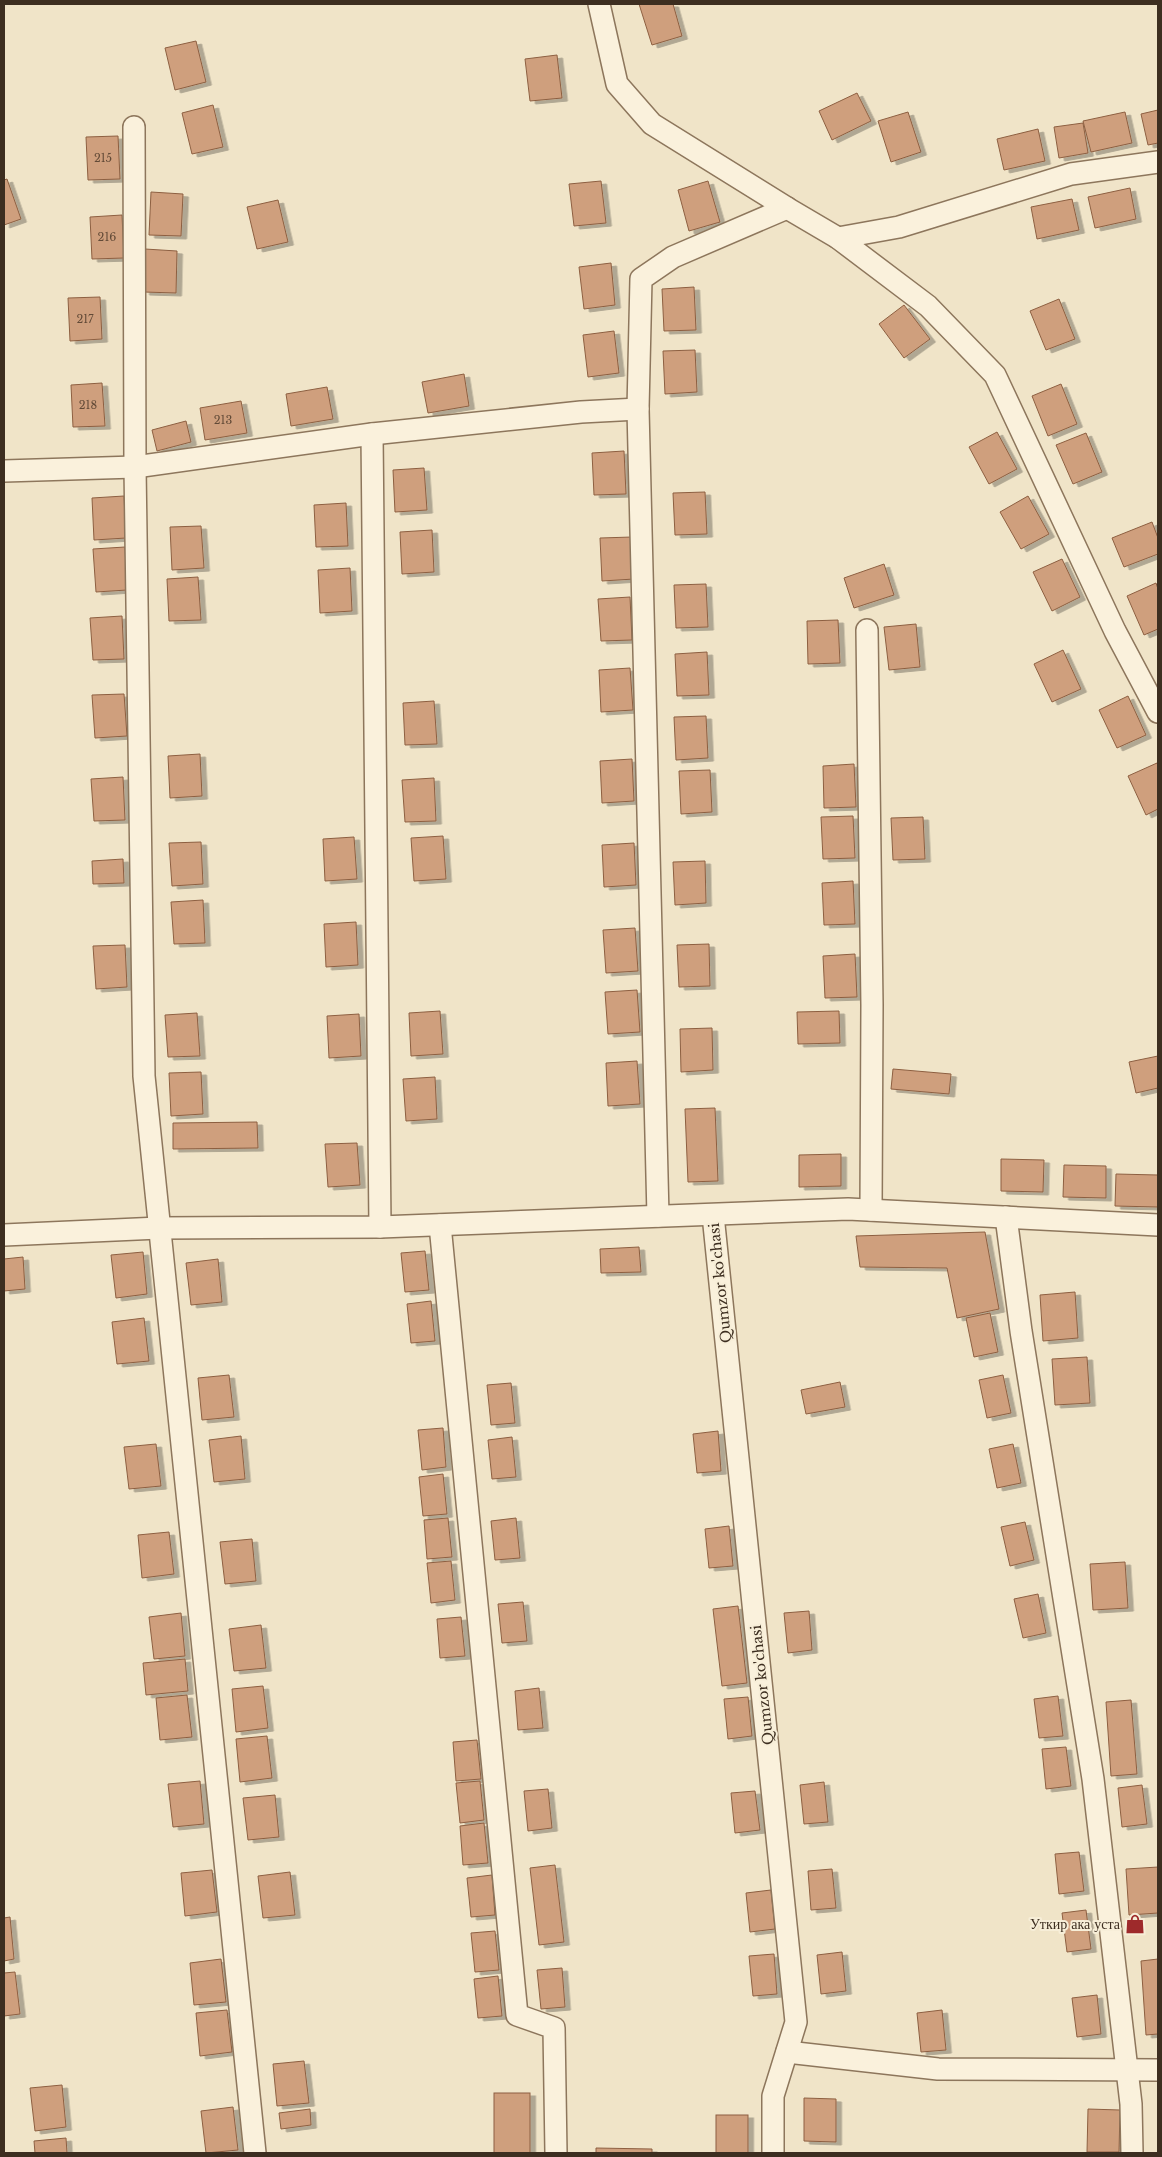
<svg xmlns="http://www.w3.org/2000/svg" width="1162" height="2157" viewBox="0 0 1162 2157" font-family="'Libre Baskerville',serif">
	<defs>
		<filter id="shadow"><feDropShadow dx="5.5" dy="3" stdDeviation="0" flood-color="#0004"/></filter>
	</defs>
	<rect width="100%" height="100%" fill="#f0e4c8"/>
	<g fill="#cf9f7d" stroke="#8d5f41" filter="url(#shadow)">
		<polygon points="639,4 673,4 682,36 652,45"/>
		<polygon points="196,41 206,82 175,90 165,48"/>
		<polygon points="557,55 562,98 530,101 525,59"/>
		<polygon points="857,93 871,121 832,140 819,111"/>
		<polygon points="213,105 223,147 192,154 182,113"/>
		<polygon points="1158,110 1158,143 1148,145 1141,114"/>
		<polygon points="908,112 921,152 891,162 878,121"/>
		<polygon points="1125,112 1132,143 1091,152 1083,121"/>
		<polygon points="1083,123 1088,153 1059,158 1054,127"/>
		<polygon points="1038,129 1045,161 1004,170 997,139"/>
		<polygon points="118,136 120,179 88,180 86,137"/>
		<polygon points="7,179 21,219 4,225 4,180"/>
		<polygon points="601,181 606,223 574,226 569,184"/>
		<polygon points="708,181 720,222 689,231 678,190"/>
		<polygon points="1130,188 1136,219 1095,228 1088,197"/>
		<polygon points="151,192 183,194 181,236 149,235"/>
		<polygon points="1072,199 1079,230 1037,239 1031,207"/>
		<polygon points="278,200 288,242 257,249 247,207"/>
		<polygon points="122,215 124,258 92,259 90,217"/>
		<polygon points="145,249 177,251 176,293 144,292"/>
		<polygon points="611,263 615,305 584,309 579,267"/>
		<polygon points="694,287 696,330 664,331 662,289"/>
		<polygon points="100,297 102,339 70,341 68,298"/>
		<polygon points="1059,299 1075,339 1046,350 1030,311"/>
		<polygon points="904,305 930,339 904,358 879,324"/>
		<polygon points="614,331 619,373 588,377 583,335"/>
		<polygon points="695,350 697,392 665,394 663,351"/>
		<polygon points="464,374 469,406 428,413 422,382"/>
		<polygon points="102,383 105,426 73,427 71,385"/>
		<polygon points="1061,384 1077,424 1048,436 1032,396"/>
		<polygon points="327,387 333,419 291,426 286,394"/>
		<polygon points="241,401 247,433 205,440 200,408"/>
		<polygon points="186,421 191,442 157,451 152,430"/>
		<polygon points="997,432 1017,469 989,484 969,447"/>
		<polygon points="1086,433 1102,472 1073,484 1056,445"/>
		<polygon points="624,451 626,494 594,495 592,453"/>
		<polygon points="424,468 427,510 395,512 393,470"/>
		<polygon points="705,492 707,534 675,535 673,493"/>
		<polygon points="124,496 126,538 94,540 92,498"/>
		<polygon points="1028,496 1049,534 1021,549 1000,512"/>
		<polygon points="346,503 348,546 316,547 314,505"/>
		<polygon points="1152,522 1158,538 1158,554 1124,567 1112,538"/>
		<polygon points="201,526 204,568 172,570 170,527"/>
		<polygon points="432,530 434,572 402,574 400,532"/>
		<polygon points="632,537 634,579 602,581 600,538"/>
		<polygon points="125,547 127,590 96,592 93,549"/>
		<polygon points="1062,559 1080,597 1052,611 1033,572"/>
		<polygon points="884,564 894,595 854,608 844,578"/>
		<polygon points="350,568 352,611 320,613 318,570"/>
		<polygon points="198,577 201,620 169,621 167,579"/>
		<polygon points="1156,583 1158,589 1158,629 1144,635 1127,596"/>
		<polygon points="706,584 708,627 676,628 674,585"/>
		<polygon points="630,597 632,640 601,641 598,599"/>
		<polygon points="122,616 124,659 93,660 90,618"/>
		<polygon points="838,620 840,663 808,664 807,621"/>
		<polygon points="916,624 920,667 889,670 884,627"/>
		<polygon points="1063,650 1081,689 1052,702 1034,664"/>
		<polygon points="707,652 709,695 677,696 675,654"/>
		<polygon points="630,668 633,710 601,712 599,670"/>
		<polygon points="124,694 127,736 95,738 92,695"/>
		<polygon points="1128,696 1146,735 1117,748 1099,710"/>
		<polygon points="434,701 437,744 405,745 403,703"/>
		<polygon points="706,716 708,758 676,760 674,717"/>
		<polygon points="200,754 202,796 170,798 168,756"/>
		<polygon points="632,759 634,801 602,803 600,761"/>
		<polygon points="1157,763 1158,766 1158,809 1146,815 1128,776"/>
		<polygon points="854,764 856,807 824,808 823,766"/>
		<polygon points="710,770 712,812 681,814 679,771"/>
		<polygon points="123,777 125,820 94,821 91,779"/>
		<polygon points="434,778 436,821 405,822 402,780"/>
		<polygon points="853,816 855,858 823,859 821,817"/>
		<polygon points="923,817 925,859 893,860 891,818"/>
		<polygon points="443,836 446,879 414,881 411,838"/>
		<polygon points="354,837 357,879 325,881 323,839"/>
		<polygon points="201,842 203,884 172,886 169,843"/>
		<polygon points="634,843 636,885 604,887 602,845"/>
		<polygon points="123,859 124,883 93,884 92,861"/>
		<polygon points="705,861 706,903 675,905 673,862"/>
		<polygon points="853,881 855,924 824,925 822,883"/>
		<polygon points="203,900 205,943 174,944 171,902"/>
		<polygon points="356,922 358,965 326,967 324,924"/>
		<polygon points="635,928 638,971 606,973 603,930"/>
		<polygon points="709,944 710,986 679,987 677,945"/>
		<polygon points="125,945 127,987 96,989 93,946"/>
		<polygon points="855,954 857,997 825,998 823,956"/>
		<polygon points="637,990 640,1032 608,1034 605,992"/>
		<polygon points="440,1011 443,1054 411,1056 409,1013"/>
		<polygon points="839,1011 840,1043 798,1044 797,1012"/>
		<polygon points="197,1013 200,1056 168,1057 165,1015"/>
		<polygon points="359,1014 361,1056 329,1058 327,1016"/>
		<polygon points="712,1028 713,1070 681,1072 680,1029"/>
		<polygon points="1158,1056 1158,1088 1136,1093 1129,1062"/>
		<polygon points="637,1061 640,1104 608,1106 606,1063"/>
		<polygon points="893,1069 951,1074 949,1094 891,1089"/>
		<polygon points="201,1072 203,1114 171,1116 169,1073"/>
		<polygon points="435,1077 437,1119 406,1121 403,1079"/>
		<polygon points="715,1108 718,1181 688,1182 685,1109"/>
		<polygon points="257,1122 258,1148 173,1149 173,1123"/>
		<polygon points="357,1143 360,1185 328,1187 325,1144"/>
		<polygon points="841,1154 841,1186 799,1187 799,1155"/>
		<polygon points="1001,1159 1044,1160 1043,1192 1001,1191"/>
		<polygon points="1064,1165 1106,1166 1106,1198 1063,1197"/>
		<polygon points="1116,1174 1158,1175 1158,1207 1115,1206"/>
		<polygon points="985,1232 999,1309 957,1318 947,1268 860,1267 856,1236"/>
		<polygon points="639,1247 641,1272 601,1273 600,1249"/>
		<polygon points="425,1251 429,1290 405,1292 401,1253"/>
		<polygon points="143,1252 147,1294 116,1298 111,1255"/>
		<polygon points="23,1257 25,1289 4,1291 4,1259"/>
		<polygon points="218,1259 222,1302 191,1305 186,1263"/>
		<polygon points="1075,1292 1078,1338 1043,1341 1040,1295"/>
		<polygon points="431,1301 435,1341 411,1343 407,1304"/>
		<polygon points="990,1313 998,1352 974,1357 966,1318"/>
		<polygon points="144,1318 149,1361 117,1364 112,1322"/>
		<polygon points="1087,1357 1090,1403 1055,1405 1052,1359"/>
		<polygon points="229,1375 234,1417 202,1420 198,1378"/>
		<polygon points="1003,1375 1011,1413 987,1418 979,1380"/>
		<polygon points="840,1382 845,1407 806,1414 801,1390"/>
		<polygon points="511,1383 515,1423 491,1425 487,1385"/>
		<polygon points="443,1428 446,1467 422,1470 418,1430"/>
		<polygon points="718,1431 721,1471 697,1473 693,1434"/>
		<polygon points="241,1436 245,1479 214,1482 209,1440"/>
		<polygon points="512,1437 516,1477 492,1479 488,1440"/>
		<polygon points="156,1444 161,1486 129,1489 124,1447"/>
		<polygon points="1013,1444 1021,1483 997,1488 989,1449"/>
		<polygon points="443,1474 447,1514 423,1516 419,1477"/>
		<polygon points="448,1518 452,1557 427,1559 424,1520"/>
		<polygon points="516,1518 520,1558 495,1560 491,1521"/>
		<polygon points="1025,1522 1034,1560 1010,1566 1001,1527"/>
		<polygon points="729,1526 733,1566 709,1568 705,1529"/>
		<polygon points="169,1532 174,1574 142,1578 138,1535"/>
		<polygon points="252,1539 256,1581 225,1584 220,1542"/>
		<polygon points="451,1561 455,1600 431,1603 427,1563"/>
		<polygon points="1125,1562 1128,1608 1093,1610 1090,1564"/>
		<polygon points="1038,1594 1046,1633 1023,1638 1014,1599"/>
		<polygon points="523,1602 527,1641 502,1643 498,1604"/>
		<polygon points="738,1606 747,1683 722,1686 713,1609"/>
		<polygon points="809,1611 812,1650 788,1653 784,1613"/>
		<polygon points="181,1613 185,1656 154,1659 149,1617"/>
		<polygon points="461,1617 465,1656 440,1658 437,1619"/>
		<polygon points="261,1625 266,1668 234,1671 229,1629"/>
		<polygon points="185,1659 188,1691 146,1695 143,1663"/>
		<polygon points="263,1686 268,1728 236,1732 232,1689"/>
		<polygon points="539,1688 543,1728 518,1730 515,1691"/>
		<polygon points="187,1695 192,1737 160,1740 156,1698"/>
		<polygon points="1058,1696 1063,1736 1039,1738 1034,1699"/>
		<polygon points="748,1697 752,1736 728,1739 724,1699"/>
		<polygon points="1131,1700 1137,1774 1111,1776 1106,1702"/>
		<polygon points="267,1736 272,1778 240,1782 236,1739"/>
		<polygon points="477,1740 481,1779 456,1781 453,1742"/>
		<polygon points="1066,1747 1071,1786 1046,1789 1042,1749"/>
		<polygon points="200,1781 204,1824 173,1827 168,1784"/>
		<polygon points="480,1781 484,1820 460,1823 456,1783"/>
		<polygon points="824,1782 828,1822 804,1824 800,1785"/>
		<polygon points="1142,1785 1147,1824 1122,1827 1118,1788"/>
		<polygon points="548,1789 552,1828 528,1831 524,1791"/>
		<polygon points="755,1791 760,1830 735,1833 731,1793"/>
		<polygon points="275,1795 279,1837 248,1840 243,1798"/>
		<polygon points="484,1823 488,1863 463,1865 460,1826"/>
		<polygon points="1079,1852 1084,1891 1059,1894 1055,1854"/>
		<polygon points="555,1865 564,1942 539,1945 530,1868"/>
		<polygon points="1158,1867 1158,1913 1129,1915 1126,1869"/>
		<polygon points="832,1869 836,1908 811,1910 808,1871"/>
		<polygon points="212,1870 217,1912 185,1916 181,1873"/>
		<polygon points="290,1872 295,1915 263,1918 258,1876"/>
		<polygon points="492,1875 495,1915 471,1917 467,1878"/>
		<polygon points="771,1890 775,1929 750,1932 746,1893"/>
		<polygon points="1086,1910 1091,1949 1067,1952 1062,1913"/>
		<polygon points="10,1917 14,1959 4,1961 4,1918"/>
		<polygon points="495,1931 499,1970 475,1972 471,1933"/>
		<polygon points="842,1952 846,1991 821,1994 817,1955"/>
		<polygon points="774,1954 777,1994 753,1996 749,1956"/>
		<polygon points="221,1959 226,2002 194,2005 190,1963"/>
		<polygon points="1158,1959 1158,2034 1146,2035 1141,1961"/>
		<polygon points="562,1968 565,2007 541,2009 537,1970"/>
		<polygon points="15,1972 20,2014 4,2016 4,1973"/>
		<polygon points="498,1976 502,2016 478,2018 474,1979"/>
		<polygon points="1097,1995 1101,2034 1077,2037 1072,1998"/>
		<polygon points="227,2010 232,2052 200,2056 196,2013"/>
		<polygon points="942,2010 946,2050 921,2052 917,2013"/>
		<polygon points="304,2061 309,2103 277,2106 273,2064"/>
		<polygon points="62,2085 66,2127 35,2131 30,2088"/>
		<rect x="494" y="2093" width="36" height="60"/>
		<polygon points="804,2098 836,2099 836,2142 804,2141"/>
		<polygon points="233,2107 238,2150 206,2153 201,2111"/>
		<polygon points="310,2109 311,2125 281,2129 279,2113"/>
		<polygon points="1088,2109 1120,2110 1119,2152 1087,2152"/>
		<rect x="716" y="2115" width="32" height="38"/>
		<polygon points="66,2138 67,2153 35,2153 34,2141"/>
		<polygon points="596,2148 652,2149 652,2153 596,2153"/>
	</g>
	<g fill="none" stroke-linecap="round" stroke-linejoin="round">
		<defs>
			<g id="minor">
				<polyline points="599,4 617,84 652,124 787,208 838,238 928,306 995,375 1115,631 1158,712"/>
				<polyline points="134,127 135,467 144,1076 255,2153"/>
				<polyline points="838,238 899,227 1071,174 1158,162"/>
				<polyline points="372,434 380,1227"/>
				<polyline points="4,471 135,467 372,434 581,412 638,409"/>
				<polyline points="867,630 872,1005 871,1210"/>
				<polyline points="713,1215 796,2022 773,2096 773,2153"/>
				<polyline points="658,1216 638,409 641,279 673,257 787,208"/>
				<polyline points="1006,1217 1021,1331 1093,1779 1131,2104 1132,2153"/>
				<polyline points="440,1225 517,2015 554,2028 556,2153"/>
				<polyline points="4,1235 159,1228 380,1227 848,1209 1158,1225"/>
				<polyline points="787,2052 938,2069 1158,2070"/>
			</g>
		</defs>
		<use href="#minor" stroke="#8d765c" stroke-width="24"/>
		<use href="#minor" stroke="#faf1dc" stroke-width="21"/>
	</g>
	<defs>
		<symbol id="shop-bare" viewBox="-9 -9 18 18"><path d="M-5-2.5h2.3a2.7 3.5 0 0 1 5.4 0H5L5.5 6h-11ZM-1.5-2.5h3a1.5 2.3 0 0 0-3 0Z" fill="#9e2a2b" stroke="#f7eed8" stroke-width="2.5" paint-order="stroke"/></symbol>
	</defs>
	<g fill-rule="evenodd">
		<use href="#shop-bare" x="1121" y="1910" width="28" height="28"/>
	</g>
	<g text-anchor="middle" dominant-baseline="central" stroke-width="4" stroke-linejoin="round" paint-order="stroke">
		<g font-size="11" fill="#624a37">
			<text x="103" y="158">215</text>
			<text x="107" y="237">216</text>
			<text x="85" y="319">217</text>
			<text x="88" y="405">218</text>
			<text x="223" y="420">213</text>
		</g>
		<g font-size="14" fill="#3d2e20" stroke="#f7eed8">
			<text transform="translate(720 1283) rotate(-96)">Qumzor ko'chasi</text>
			<text transform="translate(762 1685) rotate(-96)">Qumzor ko'chasi</text>
		</g>
		<g font-size="14" fill="#3d2e20" stroke="#f7eed8" text-anchor="end">
			<text x="1120" y="1924">Уткир ака уста</text>
		</g>
	</g>
	<rect width="1162" height="2157" fill="none" stroke="#3d2e20" stroke-width="10"/>
</svg>
